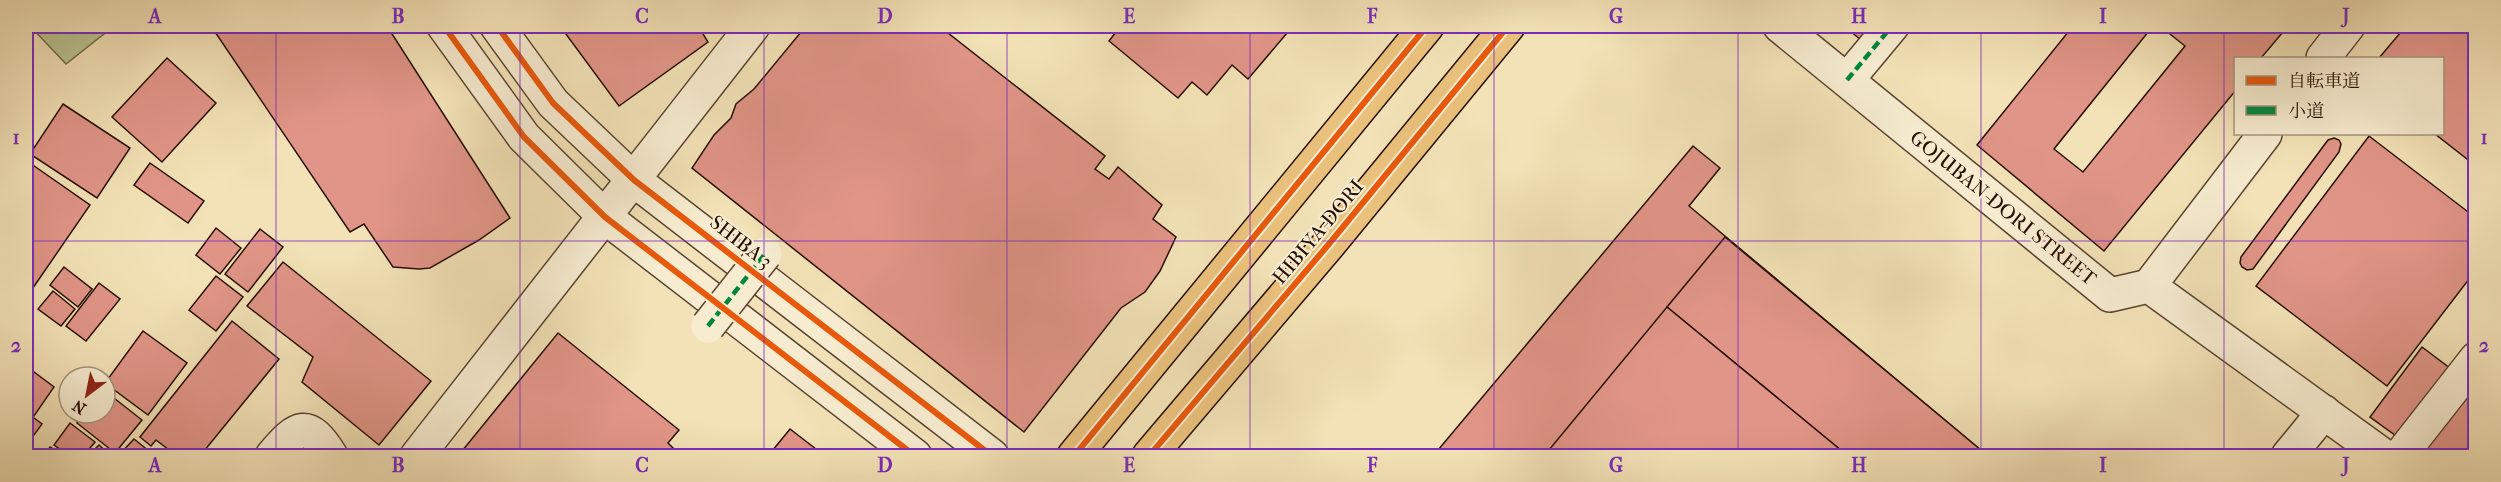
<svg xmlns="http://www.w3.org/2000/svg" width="2501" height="482" viewBox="0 0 2501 482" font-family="'IM FELL French Canon','Noto Serif JP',serif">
	<rect width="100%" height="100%" fill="#f3e2b7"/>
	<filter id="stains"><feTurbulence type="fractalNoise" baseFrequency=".00333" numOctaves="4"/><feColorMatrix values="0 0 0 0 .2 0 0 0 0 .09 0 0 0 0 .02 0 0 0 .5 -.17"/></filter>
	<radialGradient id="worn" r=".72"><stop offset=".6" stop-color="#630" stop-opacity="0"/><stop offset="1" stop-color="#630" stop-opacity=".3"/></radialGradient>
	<polygon fill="#b8c490" stroke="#706a4a" stroke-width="1.5" points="30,26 114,26 66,64"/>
	<g fill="#e19588" stroke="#270f04" stroke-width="1.5">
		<polygon points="211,26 387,26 510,218 479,240 430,268 419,269 393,267 364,224 350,232"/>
		<polygon points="560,26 715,26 703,34 708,42 619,106"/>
		<polygon points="806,26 939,26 1105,156 1095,169 1109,179 1118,167 1162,205 1153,219 1176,237 1160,271 1145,292 1121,308 1024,432 692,168 714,135 731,118 736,104 754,89"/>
		<polygon points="1118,26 1293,26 1248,79 1232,65 1207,95 1192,82 1178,98 1109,41 1120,27"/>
		<polygon points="1844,26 1883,26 1867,45"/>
		<polygon points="2073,26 2153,26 2054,149 2083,172 2185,46 2160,26 2288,26 2261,58 2236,58 2236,90 2104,251 1977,145"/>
		<polygon points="2406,26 2476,26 2476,166 2435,134 2442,134 2442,58 2379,58"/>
		<polygon points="167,58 216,103 162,162 112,117"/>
		<polygon points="63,104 130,148 97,198 30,154"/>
		<polygon points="2369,136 2476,218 2476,270 2387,386 2256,286"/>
		<polygon points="2334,138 2339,140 2341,144 2339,152 2253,269 2247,270 2242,267 2240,263 2241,257 2328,140"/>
		<polygon points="1693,146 1720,168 1689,206 1988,456 1433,456"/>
		<polygon points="27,161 90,205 26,298 26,164"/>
		<polygon points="150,163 204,201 188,223 134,185"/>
		<polygon points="216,228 241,248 220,274 196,255"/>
		<polygon points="260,229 283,247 248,292 225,274"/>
		<polygon points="1725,237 1988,456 1848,456 1667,307"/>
		<polygon points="283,262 431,381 379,445 302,382 313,357 247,306"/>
		<polygon points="64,267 92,289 78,307 50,285"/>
		<polygon points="216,276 243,297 216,331 189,310"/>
		<polygon points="99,283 120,299 86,341 66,326"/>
		<polygon points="53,291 75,309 61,326 38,309"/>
		<polygon points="1667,307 1848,456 1544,456"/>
		<polygon points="232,321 279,359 200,456 177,456 156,440 151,446 140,437"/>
		<polygon points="143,331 187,363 148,415 105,383"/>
		<polygon points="558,333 679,430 668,443 676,451 671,456 458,456"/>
		<polygon points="2422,347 2451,369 2399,438 2370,417"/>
		<polygon points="26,366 54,387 34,416 26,410"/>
		<polygon points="2467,390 2476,396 2476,456 2427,456 2420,451"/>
		<polygon points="105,391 142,420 115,453 77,423 85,413 105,413"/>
		<polygon points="26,412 42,424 34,435 26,429"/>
		<polygon points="70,423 95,442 83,456 70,456 54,445"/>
		<polygon points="790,429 825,456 768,456"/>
		<polygon points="134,439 155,456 118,456"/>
		<polygon points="99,445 111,456 88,456"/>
		<polygon points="50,447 64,456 44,456"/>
	</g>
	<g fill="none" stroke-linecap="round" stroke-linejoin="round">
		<defs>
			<g id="minor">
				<polyline points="444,26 524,137 605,217 915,456"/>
				<polyline points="497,26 553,103 634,180 992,456"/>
				<polyline points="1780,26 2110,295 2149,286 2384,456"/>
				<polyline points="2323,58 2348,26"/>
				<polyline points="1847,80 1892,26"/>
				<polyline points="2149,286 2265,134"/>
				<path d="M272,456C298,425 308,419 331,456"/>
				<polyline points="417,456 753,26"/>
				<polyline points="2288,456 2324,412"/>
				<polyline points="2400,456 2476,359"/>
			</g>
			<g id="major">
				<polyline points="1074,456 1427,26"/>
				<polyline points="1149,456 1329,244 1508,26"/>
			</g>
		</defs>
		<use href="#minor" stroke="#5a4431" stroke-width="36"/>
		<use href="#major" stroke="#270f04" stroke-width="36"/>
		<use href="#minor" stroke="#f7ecd0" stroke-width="33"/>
		<use href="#major" stroke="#eac17c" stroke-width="33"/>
		<defs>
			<polyline id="minor-bridge" points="708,326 765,254"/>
		</defs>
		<use href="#minor-bridge" stroke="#5a4431" stroke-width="36" stroke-linecap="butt"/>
		<use href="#minor-bridge" stroke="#f7ecd0" stroke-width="33"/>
		<g stroke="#00873e" stroke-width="4.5" stroke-dasharray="9 4.5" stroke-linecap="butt">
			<polyline points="1847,80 1892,26"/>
			<polyline points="708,326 765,254"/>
		</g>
		<defs>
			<g id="cycleway">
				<polyline points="444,26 524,137 605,217 915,456"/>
				<polyline points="497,26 553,103 634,180 992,456"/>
				<polyline points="1074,456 1427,26"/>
				<polyline points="1149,456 1329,244 1508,26"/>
			</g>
		</defs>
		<use href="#cycleway" stroke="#f7ecd0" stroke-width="10"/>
		<use href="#cycleway" stroke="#e8590c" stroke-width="6"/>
	</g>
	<path fill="none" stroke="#7b2cbf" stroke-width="1.5" stroke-opacity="0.55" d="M276,26V456M520,26V456M764,26V456M1007,26V456M1250,26V456M1494,26V456M1738,26V456M1981,26V456M2224,26V456M26,241H2476"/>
	<g text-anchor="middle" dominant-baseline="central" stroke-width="4.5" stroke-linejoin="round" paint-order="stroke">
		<g font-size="20" fill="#270f04" stroke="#f7ecd0">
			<text transform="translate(2003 208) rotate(39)">GOJUBAN-DORI STREET</text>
			<text transform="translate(1318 232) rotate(-50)">HIBIYA-DORI</text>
			<text transform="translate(741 242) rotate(38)">SHIBA 3</text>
		</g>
	</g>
	<rect width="2501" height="482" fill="none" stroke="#f3e2b7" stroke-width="66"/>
	<rect x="2234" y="57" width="210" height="78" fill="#f7ecd0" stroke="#a4947e" stroke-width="1.5"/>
	<rect x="2246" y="76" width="30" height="9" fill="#e8590c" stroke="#a4947e" stroke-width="1.5"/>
	<text x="2288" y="87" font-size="18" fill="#270f04">自転車道</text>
	<rect x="2246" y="106" width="30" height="9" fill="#00873e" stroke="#a4947e" stroke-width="1.5"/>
	<text x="2288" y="117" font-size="18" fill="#270f04">小道</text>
	<g transform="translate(87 395) rotate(212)"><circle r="28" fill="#f7ecd0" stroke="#a4947e" stroke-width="1.5"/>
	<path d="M0-4.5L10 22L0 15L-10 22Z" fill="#8f2418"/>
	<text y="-9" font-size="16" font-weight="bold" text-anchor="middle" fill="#270f04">N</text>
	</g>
	<rect x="33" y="33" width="2435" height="416" fill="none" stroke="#7b2cbf" stroke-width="2"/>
	<g font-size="20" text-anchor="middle" font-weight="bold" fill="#7b2cbf">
		<text x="155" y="23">A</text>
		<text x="398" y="23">B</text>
		<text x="642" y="23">C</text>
		<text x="885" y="23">D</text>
		<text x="1129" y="23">E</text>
		<text x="1372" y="23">F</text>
		<text x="1616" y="23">G</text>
		<text x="1859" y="23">H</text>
		<text x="2103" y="23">I</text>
		<text x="2346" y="23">J</text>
		<text x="16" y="144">1</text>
		<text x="2484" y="144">1</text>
		<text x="16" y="352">2</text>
		<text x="2484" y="352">2</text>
		<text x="155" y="472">A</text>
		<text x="398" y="472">B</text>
		<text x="642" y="472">C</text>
		<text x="885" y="472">D</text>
		<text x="1129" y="472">E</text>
		<text x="1372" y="472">F</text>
		<text x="1616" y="472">G</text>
		<text x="1859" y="472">H</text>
		<text x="2103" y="472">I</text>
		<text x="2346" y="472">J</text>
	</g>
	<rect width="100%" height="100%" filter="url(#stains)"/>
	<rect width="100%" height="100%" fill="url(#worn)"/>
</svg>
